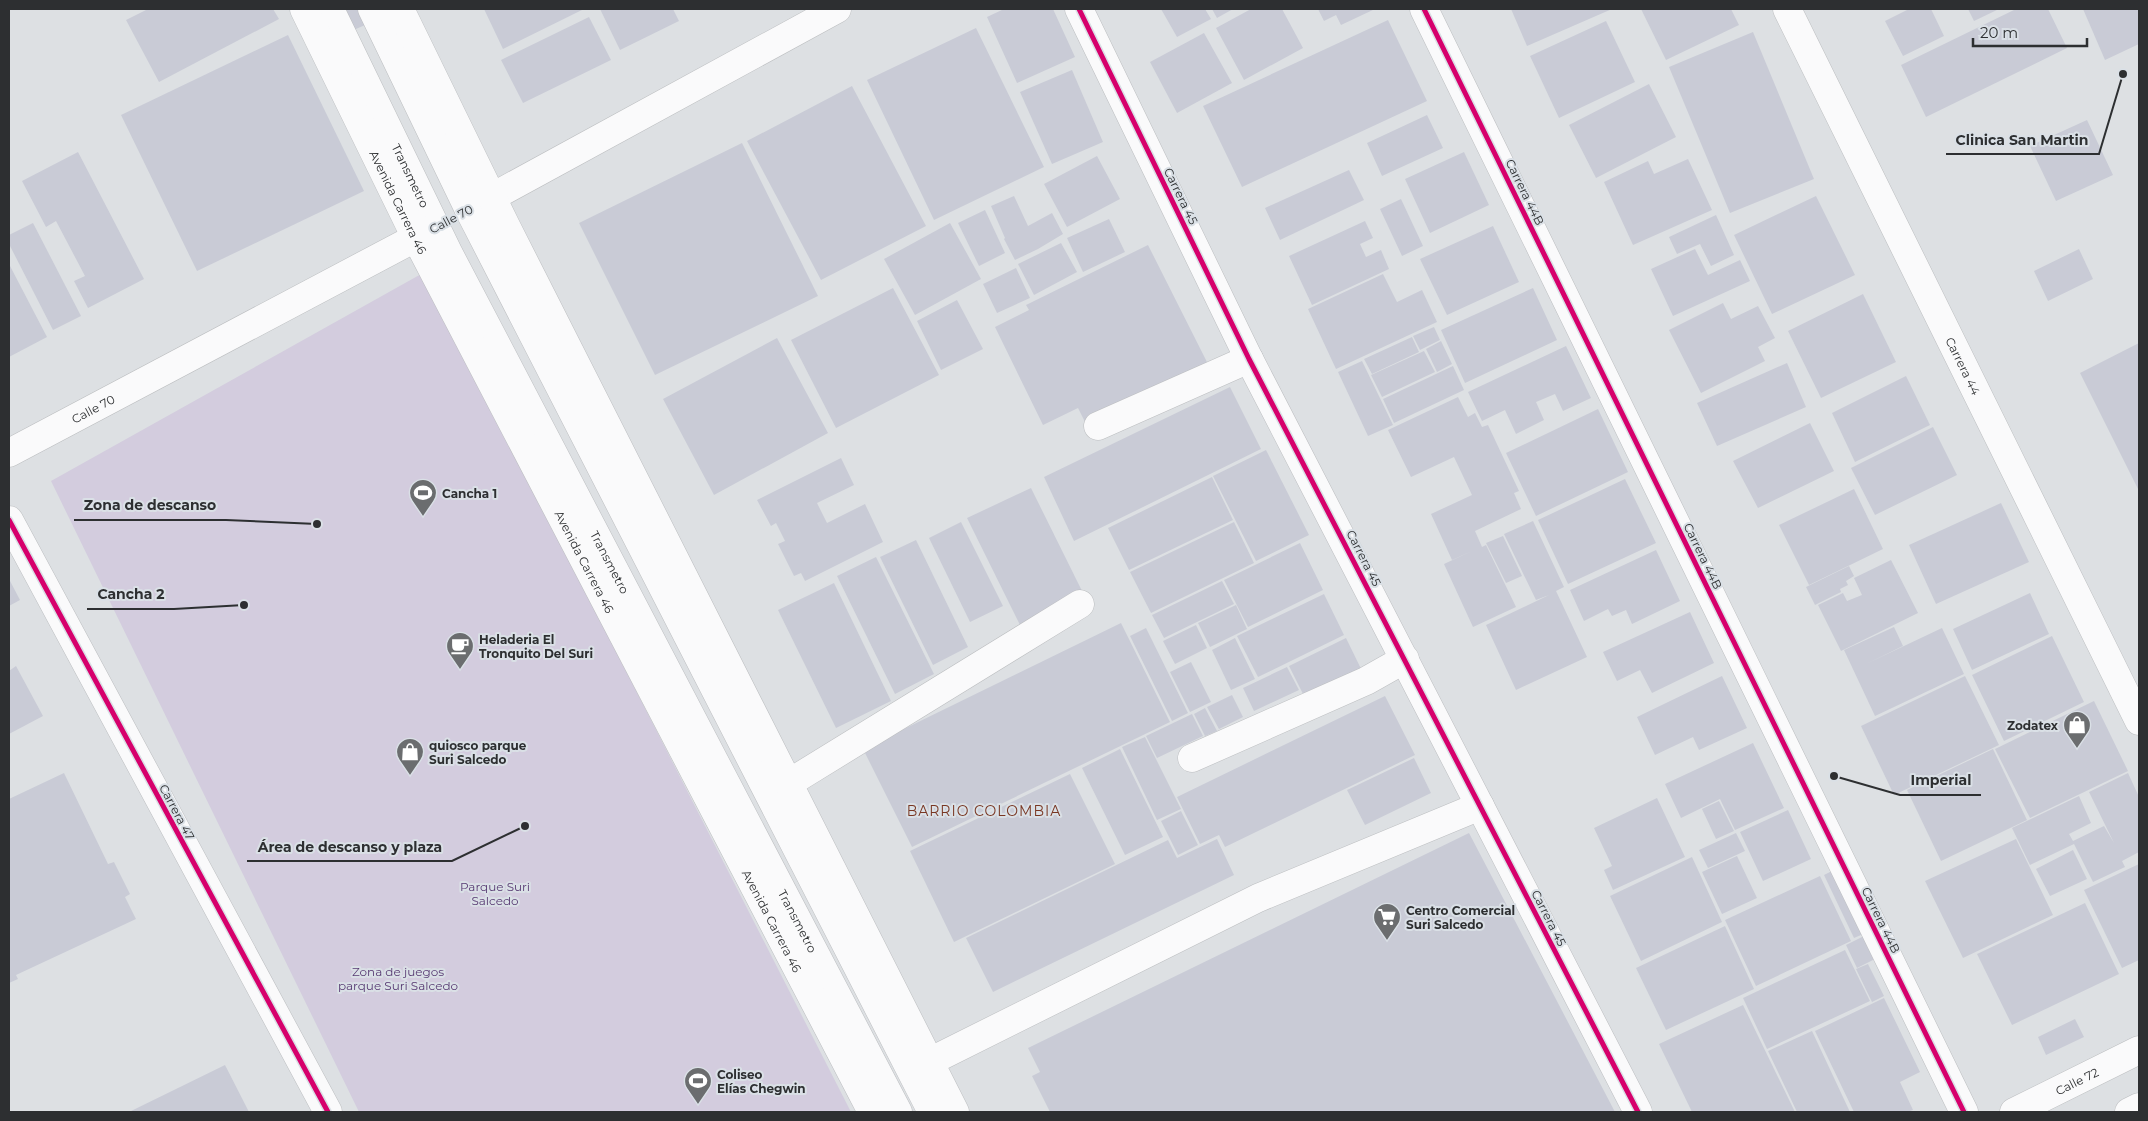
<svg xmlns="http://www.w3.org/2000/svg" width="2148" height="1121" viewBox="0 0 2148 1121" font-family="Montserrat,sans-serif">
	<rect width="100%" height="100%" fill="#dde0e3"/>
	<polygon fill="#d3ccde" points="423,273 851,1112 359,1112 51,481"/>
	<g fill="#c9cbd6">
		<polygon points="148,9 273,9 279,19 159,82 126,20"/>
		<polygon points="338,9 365,9 372,22 349,32"/>
		<polygon points="484,9 584,9 503,49"/>
		<polygon points="600,9 673,9 679,21 620,50"/>
		<polygon points="1004,9 1053,9 1075,57 1017,83 987,17"/>
		<polygon points="1161,9 1205,9 1211,19 1177,37"/>
		<polygon points="1212,9 1233,9 1217,18"/>
		<polygon points="1251,9 1282,9 1303,48 1244,80 1216,28"/>
		<polygon points="1318,9 1375,9 1341,25 1336,15 1324,21"/>
		<polygon points="1511,9 1612,9 1527,46"/>
		<polygon points="1641,9 1731,9 1739,25 1666,60"/>
		<polygon points="1909,9 1931,9 1944,36 1903,56 1885,21"/>
		<polygon points="1968,9 1999,9 1974,21"/>
		<polygon points="2016,9 2048,9 2067,48 1926,117 1901,65"/>
		<polygon points="2083,9 2139,9 2139,44 2105,60"/>
		<polygon points="589,17 611,60 523,103 501,60"/>
		<polygon points="1388,20 1427,101 1242,187 1203,106"/>
		<polygon points="1606,21 1635,82 1559,118 1530,56"/>
		<polygon points="976,28 1044,167 934,220 867,80"/>
		<polygon points="1753,32 1814,179 1730,213 1669,67"/>
		<polygon points="1204,33 1232,83 1177,113 1150,62"/>
		<polygon points="288,35 364,191 197,271 121,115"/>
		<polygon points="1072,70 1103,142 1052,164 1020,92"/>
		<polygon points="1649,84 1676,137 1596,178 1569,125"/>
		<polygon points="852,86 926,226 821,280 747,141"/>
		<polygon points="1427,115 1443,148 1382,176 1367,143"/>
		<polygon points="2087,120 2113,175 2056,201 2030,146"/>
		<polygon points="742,143 818,296 655,375 579,223"/>
		<polygon points="78,152 144,279 88,308 74,281 85,276 56,221 46,227 22,181"/>
		<polygon points="1464,152 1489,205 1430,233 1405,179"/>
		<polygon points="1097,156 1120,199 1067,227 1044,184"/>
		<polygon points="1688,159 1712,210 1633,245 1604,182 1648,161 1654,174"/>
		<polygon points="1349,170 1364,200 1280,240 1265,208"/>
		<polygon points="1014,196 1028,226 1052,213 1063,234 1038,249 1015,260 1004,239 1005,238 991,206"/>
		<polygon points="1816,196 1855,275 1772,314 1734,235"/>
		<polygon points="1401,199 1423,246 1402,256 1380,209"/>
		<polygon points="985,210 1005,253 979,266 958,223"/>
		<polygon points="1716,215 1734,255 1711,266 1700,244 1677,254 1669,237"/>
		<polygon points="1109,219 1125,252 1083,272 1067,238"/>
		<polygon points="1365,221 1373,238 1360,244 1366,257 1381,250 1389,269 1312,305 1289,256"/>
		<polygon points="33,223 81,316 53,330 9,244 9,235"/>
		<polygon points="950,223 981,279 915,315 884,259"/>
		<polygon points="1493,226 1519,282 1447,315 1420,259"/>
		<polygon points="1061,243 1077,272 1034,295 1018,264"/>
		<polygon points="1148,245 1209,366 1087,426 1078,408 1043,425 995,327 1029,310 1026,305"/>
		<polygon points="1695,249 1708,275 1740,260 1750,281 1673,316 1651,269"/>
		<polygon points="2079,249 2093,279 2048,301 2034,271"/>
		<polygon points="9,264 47,337 9,357"/>
		<polygon points="1016,268 1030,298 997,313 983,284"/>
		<polygon points="1383,274 1397,302 1422,290 1437,322 1336,369 1308,309"/>
		<polygon points="893,288 939,375 836,428 791,340"/>
		<polygon points="1533,288 1557,340 1465,383 1441,330"/>
		<polygon points="1863,294 1896,362 1821,398 1788,331"/>
		<polygon points="957,300 983,349 941,370 917,321"/>
		<polygon points="1723,303 1731,319 1758,306 1775,338 1758,347 1765,361 1701,393 1669,330"/>
		<polygon points="1434,327 1440,340 1420,350 1413,336"/>
		<polygon points="1412,337 1419,352 1372,374 1364,359"/>
		<polygon points="777,338 828,433 714,495 663,399"/>
		<polygon points="1441,341 1452,364 1437,372 1426,349"/>
		<polygon points="2139,343 2139,491 2080,373"/>
		<polygon points="1566,346 1591,398 1563,411 1555,394 1536,402 1544,420 1516,434 1505,410 1482,421 1468,392"/>
		<polygon points="1424,351 1435,372 1382,397 1371,375"/>
		<polygon points="1362,361 1393,425 1368,436 1338,372"/>
		<polygon points="1787,363 1806,407 1717,446 1697,403"/>
		<polygon points="1453,366 1464,390 1394,423 1383,399"/>
		<polygon points="1906,376 1930,425 1855,462 1832,413"/>
		<polygon points="1230,387 1261,449 1074,541 1044,477"/>
		<polygon points="1458,397 1468,417 1475,413 1482,427 1488,425 1519,491 1514,493 1521,509 1475,531 1482,547 1486,545 1516,607 1473,627 1444,564 1472,551 1452,560 1431,514 1472,495 1454,457 1411,477 1388,430"/>
		<polygon points="1598,409 1628,472 1536,516 1506,453"/>
		<polygon points="1810,423 1834,471 1758,508 1733,461"/>
		<polygon points="1933,427 1957,475 1875,515 1851,468"/>
		<polygon points="1266,450 1309,535 1256,561 1213,476"/>
		<polygon points="841,458 854,485 817,503 827,523 865,504 883,542 805,581 801,573 794,576 778,544 785,541 776,523 771,526 757,500"/>
		<polygon points="1212,477 1233,520 1129,570 1108,528"/>
		<polygon points="1625,479 1656,543 1568,584 1538,520"/>
		<polygon points="1031,488 1084,595 1020,625 967,518"/>
		<polygon points="1854,489 1883,549 1809,585 1779,525"/>
		<polygon points="2001,503 2029,562 1936,604 1909,545"/>
		<polygon points="1533,521 1564,587 1556,591 1587,657 1516,690 1486,625 1549,595 1536,600 1504,534"/>
		<polygon points="961,522 1003,606 970,622 929,538"/>
		<polygon points="1234,522 1254,563 1151,613 1130,572"/>
		<polygon points="1503,536 1522,576 1506,583 1486,543"/>
		<polygon points="916,540 968,647 933,665 880,557"/>
		<polygon points="1300,543 1323,590 1248,627 1224,580"/>
		<polygon points="1656,550 1680,601 1632,624 1626,610 1612,616 1608,609 1584,621 1570,590"/>
		<polygon points="876,557 934,674 895,694 837,576"/>
		<polygon points="1891,560 1918,613 1841,651 1818,605 1843,593 1847,601 1862,595 1854,578"/>
		<polygon points="1849,566 1854,576 1846,581 1848,585 1840,589 1841,592 1815,605 1806,587"/>
		<polygon points="9,579 20,600 9,606"/>
		<polygon points="1222,581 1234,604 1164,638 1152,615"/>
		<polygon points="834,583 891,701 836,728 778,610"/>
		<polygon points="2030,593 2049,634 1972,670 1953,629"/>
		<polygon points="1324,594 1344,635 1258,677 1237,636"/>
		<polygon points="1236,605 1247,629 1210,647 1198,623"/>
		<polygon points="1690,612 1714,663 1652,693 1640,670 1617,681 1603,652"/>
		<polygon points="1121,623 1170,722 912,847 863,749"/>
		<polygon points="1196,625 1207,648 1175,664 1163,641"/>
		<polygon points="1894,627 1903,646 1866,664 1942,628 1964,674 1875,716 1844,650"/>
		<polygon points="1146,628 1188,713 1172,721 1130,636"/>
		<polygon points="2052,636 2084,702 2004,741 1972,675"/>
		<polygon points="1235,638 1255,679 1231,690 1212,650"/>
		<polygon points="1346,638 1365,677 1308,704 1289,666"/>
		<polygon points="1191,662 1211,702 1190,712 1170,672"/>
		<polygon points="16,666 43,716 9,734 9,671"/>
		<polygon points="1287,667 1299,690 1254,711 1243,688"/>
		<polygon points="1722,676 1747,728 1699,750 1693,737 1655,755 1637,717"/>
		<polygon points="1965,676 1999,745 1894,795 1861,726"/>
		<polygon points="1232,695 1243,717 1219,729 1207,707"/>
		<polygon points="1385,696 1415,755 1225,847 1219,835 1200,844 1177,797"/>
		<polygon points="2094,701 2128,771 2030,818 1995,749"/>
		<polygon points="1205,708 1217,731 1205,736 1194,714"/>
		<polygon points="1192,714 1203,736 1157,758 1146,736"/>
		<polygon points="1145,737 1181,809 1157,820 1122,747"/>
		<polygon points="1753,743 1784,808 1735,830 1720,799 1681,818 1665,784"/>
		<polygon points="1120,749 1163,837 1125,855 1082,768"/>
		<polygon points="1993,749 2027,820 1941,861 1907,790"/>
		<polygon points="1414,758 1431,793 1365,825 1347,790"/>
		<polygon points="64,773 108,864 114,862 130,894 125,897 136,919 16,975 18,979 9,983 9,799"/>
		<polygon points="2128,773 2139,797 2139,852 2122,861 2125,867 2093,882 2074,844 2030,865 2012,828 2079,796 2091,823 2069,834 2073,841 2104,826 2114,843 2089,792"/>
		<polygon points="1070,774 1115,864 954,942 910,851"/>
		<polygon points="1657,798 1685,857 1613,890 1604,870 1612,866 1594,828"/>
		<polygon points="1719,801 1734,831 1716,839 1702,809"/>
		<polygon points="1788,810 1811,859 1763,881 1740,832"/>
		<polygon points="1181,811 1198,845 1178,855 1161,821"/>
		<polygon points="1469,833 1615,1112 1050,1112 1032,1076 1040,1072 1028,1048"/>
		<polygon points="1736,833 1745,851 1708,868 1699,850"/>
		<polygon points="1217,839 1234,875 993,992 966,938 1168,840 1177,858"/>
		<polygon points="2016,839 2053,915 1963,958 1925,881"/>
		<polygon points="2073,850 2087,879 2050,896 2036,869"/>
		<polygon points="1737,856 1757,898 1722,914 1702,872"/>
		<polygon points="1692,857 1722,922 1641,961 1610,896"/>
		<polygon points="2139,864 2139,960 2122,968 2084,890"/>
		<polygon points="1838,868 1868,932 1854,938 1824,875"/>
		<polygon points="1820,876 1851,941 1756,986 1725,920"/>
		<polygon points="2085,903 2119,974 2012,1025 1977,954"/>
		<polygon points="1725,926 1754,989 1666,1030 1636,968"/>
		<polygon points="1864,936 1875,959 1857,968 1846,945"/>
		<polygon points="1845,950 1870,1001 1767,1049 1743,998"/>
		<polygon points="1868,964 1884,996 1872,1002 1856,969"/>
		<polygon points="1884,998 1920,1072 1900,1082 1913,1110 1907,1112 1854,1112 1815,1031"/>
		<polygon points="1743,1005 1795,1112 1692,1112 1659,1044"/>
		<polygon points="2075,1019 2084,1037 2046,1055 2038,1037"/>
		<polygon points="1812,1031 1850,1112 1797,1112 1768,1051"/>
		<polygon points="225,1065 249,1112 129,1112"/>
	</g>
	<g fill="none" stroke-linecap="round" stroke-linejoin="round">
		<defs>
			<g id="minor">
				<path id="s1" d="M330,9L449,254L898,1112"/>
				<polyline points="372,9 469,210 932,1112"/>
				<polyline points="1079,9 1249,359 1638,1112"/>
				<polyline points="1424,9 1964,1112"/>
				<path id="s2" d="M1787,9L2139,721"/>
				<polyline points="472,208 837,9"/>
				<polyline points="1098,426 1249,359"/>
				<path id="s3" d="M9,453L436,227"/>
				<polyline points="9,520 328,1112"/>
				<polyline points="1192,758 1366,681 1405,659"/>
				<polyline points="789,783 1080,604"/>
				<polyline points="929,1062 1258,898 1480,806"/>
			</g>
			<g id="major">
				<path id="s4" d="M304,9L416,238L872,1112"/>
				<polyline points="400,9 506,226 955,1112"/>
				<path id="s5" d="M2014,1112L2139,1050"/>
				<polyline points="2129,1112 2139,1107"/>
			</g>
		</defs>
		<use href="#minor" stroke="#bcbec0" stroke-width="29"/>
		<use href="#major" stroke="#bcbec0" stroke-width="29"/>
		<use href="#minor" stroke="#fafafb" stroke-width="28"/>
		<use href="#major" stroke="#fafafb" stroke-width="28"/>
		<defs>
			<g id="cycleway">
				<polyline points="1079,9 1249,359 1638,1112"/>
				<polyline points="1424,9 1964,1112"/>
				<polyline points="9,520 328,1112"/>
			</g>
		</defs>
		<use href="#cycleway" stroke="#dae0e6" stroke-width="8"/>
		<use href="#cycleway" stroke="#d6006c" stroke-width="5"/>
	</g>
	<defs>
		<symbol id="stadium-pin" viewBox="-11 -11 22 30"><path d="M0 17L-7.5 6A9.5 9.5 0 1 1 7.5 6Z" fill="#6b6d6f" stroke="#dae0e6"/><path d="M0-5a6.5 5 0 1 0 0 10a6.5 5 0 1 0 0-10ZM-3.5-1.8h7v3.6h-7Z" fill="#fff"/></symbol>
		<symbol id="cafe-pin" viewBox="-11 -11 22 30"><path d="M0 17L-7.5 6A9.5 9.5 0 1 1 7.5 6Z" fill="#6b6d6f" stroke="#dae0e6"/><path d="M-5.5-4.5H6V0H3Q3 3.5 0 3.5H-2.5Q-5.5 3.5-5.5 0ZM3-3.2v2h1.7v-2ZM-6 4.5H4V6H-6Z" fill="#fff"/></symbol>
		<symbol id="shop-pin" viewBox="-11 -11 22 30"><path d="M0 17L-7.5 6A9.5 9.5 0 1 1 7.5 6Z" fill="#6b6d6f" stroke="#dae0e6"/><path d="M-5-2.5h2.3a2.7 3.5 0 0 1 5.4 0H5L5.5 6h-11ZM-1.5-2.5h3a1.5 2.3 0 0 0-3 0Z" fill="#fff"/></symbol>
		<symbol id="supermarket-pin" viewBox="-11 -11 22 30"><path d="M0 17L-7.5 6A9.5 9.5 0 1 1 7.5 6Z" fill="#6b6d6f" stroke="#dae0e6"/><path d="M-6-5.5h2.5l.6 2H6L4.5 2H-2.5L-4.4-4H-6ZM-1.5 3.2a1.3 1.3 0 1 0 .1 0ZM3 3.2a1.3 1.3 0 1 0 .1 0Z" fill="#fff"/></symbol>
	</defs>
	<g fill-rule="evenodd">
		<use href="#stadium-pin" x="407" y="477" width="32" height="43"/>
		<use href="#cafe-pin" x="444" y="630" width="32" height="43"/>
		<use href="#shop-pin" x="2061" y="709" width="32" height="43"/>
		<use href="#shop-pin" x="394" y="736" width="32" height="43"/>
		<use href="#supermarket-pin" x="1371" y="901" width="32" height="43"/>
		<use href="#stadium-pin" x="682" y="1065" width="32" height="43"/>
	</g>
	<g text-anchor="middle" dominant-baseline="central" stroke-width="4" stroke-linejoin="round" paint-order="stroke">
		<g font-size="12" fill="#2d2f31" stroke="#dae0e6">
			<text stroke="none"><textPath href="#s1" startOffset="185">Transmetro</textPath></text>
			<text transform="translate(1525 192) rotate(64)">Carrera 44B</text>
			<text transform="translate(1181 196) rotate(64)">Carrera 45</text>
			<text stroke="none"><textPath href="#s4" startOffset="215">Avenida Carrera 46</textPath></text>
			<text transform="translate(451 219) rotate(-28)">Calle 70</text>
			<text stroke="none"><textPath href="#s2" startOffset="398">Carrera 44</textPath></text>
			<text stroke="none"><textPath href="#s3" startOffset="95">Calle 70</textPath></text>
			<text transform="translate(1703 556) rotate(64)">Carrera 44B</text>
			<text transform="translate(1364 558) rotate(63)">Carrera 45</text>
			<text stroke="none"><textPath href="#s4" startOffset="620">Avenida Carrera 46</textPath></text>
			<text stroke="none"><textPath href="#s1" startOffset="620">Transmetro</textPath></text>
			<text transform="translate(177 812) rotate(62)">Carrera 47</text>
			<text transform="translate(1549 918) rotate(63)">Carrera 45</text>
			<text transform="translate(1881 920) rotate(64)">Carrera 44B</text>
			<text stroke="none"><textPath href="#s4" startOffset="1025">Avenida Carrera 46</textPath></text>
			<text stroke="none"><textPath href="#s1" startOffset="1025">Transmetro</textPath></text>
			<text stroke="none"><textPath href="#s5" startOffset="70">Calle 72</textPath></text>
		</g>
		<g font-size="12" font-weight="bold" fill="#2d2f31" stroke="#dae0e6" text-anchor="start">
			<text x="442" y="493">Cancha 1</text>
			<text x="479" y="639">Heladeria El<tspan x="479" dy="14">Tronquito Del Suri</tspan></text>
			<text x="2058" y="725" text-anchor="end">Zodatex</text>
			<text x="429" y="745">quiosco parque<tspan x="429" dy="14">Suri Salcedo</tspan></text>
			<text x="1406" y="910">Centro Comercial<tspan x="1406" dy="14">Suri Salcedo</tspan></text>
			<text x="717" y="1074">Coliseo<tspan x="717" dy="14">Elías Chegwin</tspan></text>
		</g>
		<g font-size="12" fill="#573972" stroke="#dae0e6">
			<text x="495" y="886">Parque Suri<tspan x="495" dy="14">Salcedo</tspan></text>
			<text x="398" y="971">Zona de juegos<tspan x="398" dy="14">parque Suri Salcedo</tspan></text>
		</g>
		<g font-size="14" letter-spacing="1" fill="#793622" stroke="#dae0e6">
			<text x="984" y="811">BARRIO COLOMBIA</text>
		</g>
	</g>
	<path fill="none" stroke="#2d2f31" stroke-width="2" d="M2123 74L2099 154H1946M317 524L226 520H74M244 605L174 609H87M1834 776L1900 795H1981M525 826L452 861H247"/>
	<g fill="#2d2f31" stroke="#dae0e6" stroke-width="2">
		<circle cx="2123" cy="74" r="5"/>
		<circle cx="317" cy="524" r="5"/>
		<circle cx="244" cy="605" r="5"/>
		<circle cx="1834" cy="776" r="5"/>
		<circle cx="525" cy="826" r="5"/>
	</g>
	<g font-size="14" text-anchor="middle" font-weight="bold" fill="#2d2f31" stroke="#dae0e6" stroke-width="4" stroke-linejoin="round" paint-order="stroke">
		<text x="2022" y="145">Clinica San Martin</text>
		<text x="150" y="510">Zona de descanso</text>
		<text x="131" y="599">Cancha 2</text>
		<text x="1941" y="785">Imperial</text>
		<text x="350" y="852">Área de descanso y plaza</text>
	</g>
	<rect width="2148" height="1121" fill="none" stroke="#2d2f31" stroke-width="20"/>
	<path d="M1973 38v8h114v-8" fill="none" stroke="#2d2f31" stroke-width="2.5"/>
	<text x="1980" y="38" font-size="15" fill="#2d2f31" stroke="#dae0e6" stroke-width="4" paint-order="stroke">20 m</text>
</svg>
